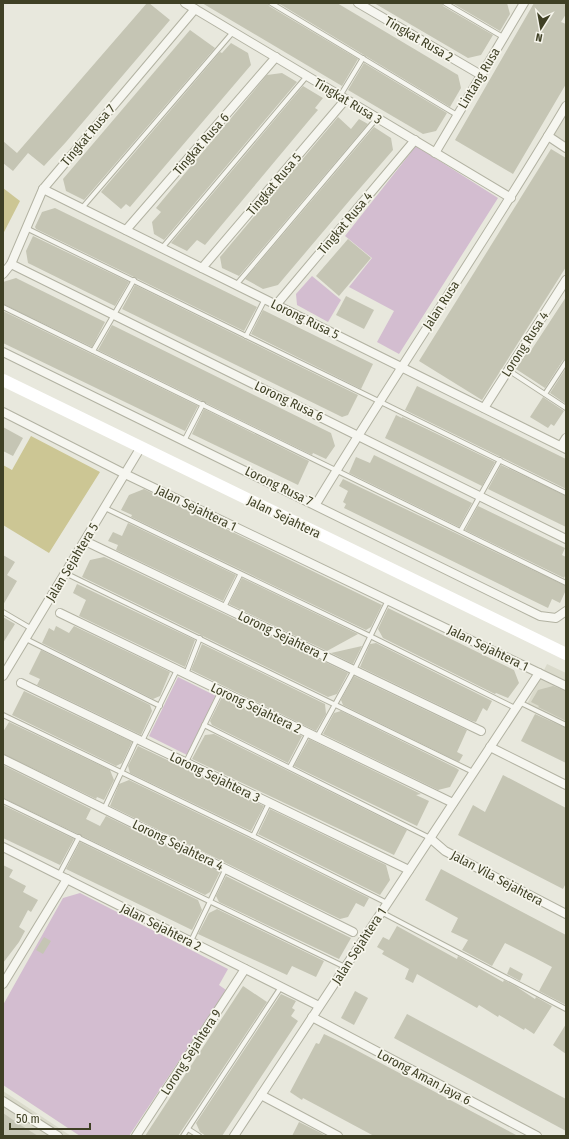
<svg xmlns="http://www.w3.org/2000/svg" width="569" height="1139" viewBox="0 0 569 1139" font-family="'Fira Sans Condensed',sans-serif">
	<rect width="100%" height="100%" fill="#e8e8dd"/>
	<g fill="#dadacb">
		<polygon points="566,107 566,148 548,137"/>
		<polygon points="547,664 566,673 566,728 525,708"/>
		<polygon points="3,1091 71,1136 3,1136"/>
	</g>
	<g fill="#d3bdd0">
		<polygon points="416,146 498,198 399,354 377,342 394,311 349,287 372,258 345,236"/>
		<polygon points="312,276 341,300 328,322 297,305 296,294"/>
		<polygon points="178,677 216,696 187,755 149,736"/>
		<polygon points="80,893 228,969 219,985 226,990 129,1136 80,1136 3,1085 3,1005 63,898"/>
	</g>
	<g fill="#ccc694">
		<polygon points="3,188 20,201 3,234"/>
		<polygon points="31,436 100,472 49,553 3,525 3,465 12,470"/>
	</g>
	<g fill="#c5c5b4">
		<polygon points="147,3 149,3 170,20 66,142 44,166 28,153 13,171 3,163 3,141 17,153"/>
		<polygon points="202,3 268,3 269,6 358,59 342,86"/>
		<polygon points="278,3 337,3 458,75 461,88 450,107"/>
		<polygon points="374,3 442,3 443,6 493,35 481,55 468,58"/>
		<polygon points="452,3 507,3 510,14 500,31"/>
		<polygon points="534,3 566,3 566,14 561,22 566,24 566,84 513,174 455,140"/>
		<polygon points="190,30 215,48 84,200 66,191 63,179"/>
		<polygon points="231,43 248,53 251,65 130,207 126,204 121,209 101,192 220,52 222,53"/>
		<polygon points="364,63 447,113 436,131 423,134 348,90"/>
		<polygon points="282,73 297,82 164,240 154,234 152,222 161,212 156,208 267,75"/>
		<polygon points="303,86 323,98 315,108 318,110 311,118 205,245 197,240 187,251 171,243"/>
		<polygon points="338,117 351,129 359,119 368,124 239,276 222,268 220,257"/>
		<polygon points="374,127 391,138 393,150 355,194 278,285 263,289 245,279"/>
		<polygon points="551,149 566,158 566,267 482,400 419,361"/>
		<polygon points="55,208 257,307 244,331 36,229 35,227 42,212"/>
		<polygon points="33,236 129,282 115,306 28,263 26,251"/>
		<polygon points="348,239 371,258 339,296 316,276"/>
		<polygon points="16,278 105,322 92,347 3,304 3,282"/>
		<polygon points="135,285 358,395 348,415 342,417 122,309"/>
		<polygon points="346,296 374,310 364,329 336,315"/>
		<polygon points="566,297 566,359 563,360 545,388 516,369 528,350 530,352"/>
		<polygon points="263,310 373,364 361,389 251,334"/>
		<polygon points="3,311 198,406 185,431 3,343"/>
		<polygon points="112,325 331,433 335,446 326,459 313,453 312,455 98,350"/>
		<polygon points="566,368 566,404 550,393"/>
		<polygon points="417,386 566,459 566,489 405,410"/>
		<polygon points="543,397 564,411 554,426 551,424 548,428 530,417"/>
		<polygon points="204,409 309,461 298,485 192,434"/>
		<polygon points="396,415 402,418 402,417 495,462 482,486 385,438"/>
		<polygon points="3,427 23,438 13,456 3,451"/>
		<polygon points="374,455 472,503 459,527 349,473 356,457 370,463"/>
		<polygon points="501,465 566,496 566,527 488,489"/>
		<polygon points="343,479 566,586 566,590 560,603 552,599 548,608 344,508 346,504 343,502 348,491 339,486"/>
		<polygon points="144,489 382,605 371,627 366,630 131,517 132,515 121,510 129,495"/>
		<polygon points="478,506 565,548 562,555 566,557 566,574 564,578 465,530"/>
		<polygon points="128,523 236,575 223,601 116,550 118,545 108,541 113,532 122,536"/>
		<polygon points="3,555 15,562 7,575 17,581 3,605"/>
		<polygon points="104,557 111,560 348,673 337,694 328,697 82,577 90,560"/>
		<polygon points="242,578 358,634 327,651 229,604"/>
		<polygon points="77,584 195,640 185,667 79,616 86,600 73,593"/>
		<polygon points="388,608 514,670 519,683 508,698 496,693 495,694 383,638 378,629"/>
		<polygon points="3,617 15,624 3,643"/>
		<polygon points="56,626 69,633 74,626 170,672 160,696 153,699 42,643 49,628 54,631"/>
		<polygon points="376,643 492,701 487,711 483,708 476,722 472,721 360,667 370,644"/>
		<polygon points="202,644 325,704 326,714 316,731 191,670"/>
		<polygon points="362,646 353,664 331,653"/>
		<polygon points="41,650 150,705 152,711 141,735 37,685 40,679 29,674"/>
		<polygon points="354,676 467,730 457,752 463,755 459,762 343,705 341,700"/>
		<polygon points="553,686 566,691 566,721 538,707 539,706 531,702 538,690"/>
		<polygon points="24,691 132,742 122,763 116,766 12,715"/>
		<polygon points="222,697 302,736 288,763 212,725 210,721"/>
		<polygon points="341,711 456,768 459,770 450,787 438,790 323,734 334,713"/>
		<polygon points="535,714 566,728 566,763 521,741"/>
		<polygon points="9,722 110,770 114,780 104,800 97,797 96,799 3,754 3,732"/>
		<polygon points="214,734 407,830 394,855 192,759 205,735"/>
		<polygon points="309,739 421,794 416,795 429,801 417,826 294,766"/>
		<polygon points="138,746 264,806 251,831 130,773 128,766"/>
		<polygon points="3,765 91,809 86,819 100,826 106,816 220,872 210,892 205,895 3,798"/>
		<polygon points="503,775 566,808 566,883 563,889 458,835 473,805 485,812"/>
		<polygon points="129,780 251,839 369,898 364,907 356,903 348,917 340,919 110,806 119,784"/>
		<polygon points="3,805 74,839 60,865 3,838"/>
		<polygon points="270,809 386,865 390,880 380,895 258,834"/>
		<polygon points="80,842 198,900 202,910 192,930 66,869"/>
		<polygon points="3,865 13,870 9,877 26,886 23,892 38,900 31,912 28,910 19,927 25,931 19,942 3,963"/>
		<polygon points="441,869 566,935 566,1005 539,991 552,967 535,958 505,943 492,966 462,950 468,940 451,932 458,918 425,900"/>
		<polygon points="226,876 351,938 339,959 219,902 216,896"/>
		<polygon points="217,909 324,961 316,977 292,966 287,975 198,934 209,913"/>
		<polygon points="397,926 457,959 458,956 503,982 504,980 517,987 535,999 536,997 552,1006 534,1034 525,1028 524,1030 499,1015 498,1017 479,1005 477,1008 417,974 413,983 405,979 409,969 382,954 384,951 377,947 383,937 389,940"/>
		<polygon points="44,937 51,941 43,954 36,950"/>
		<polygon points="510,967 523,974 520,981 507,974"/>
		<polygon points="243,986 267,1002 178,1136 145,1136"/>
		<polygon points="355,991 368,998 354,1025 341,1018"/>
		<polygon points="281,994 296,1001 292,1008 295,1010 291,1016 298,1021 222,1136 206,1136 200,1132 196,1123"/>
		<polygon points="407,1014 566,1099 566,1131 394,1038"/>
		<polygon points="566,1024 566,1054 553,1045"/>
		<polygon points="324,1034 343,1043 518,1136 374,1136 303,1098 302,1100 290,1092 316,1043 319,1044"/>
		<polygon points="3,1113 19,1124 38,1136 3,1136"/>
		<polygon points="299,1122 319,1132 326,1136 292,1136"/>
	</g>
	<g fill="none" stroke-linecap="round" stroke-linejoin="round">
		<defs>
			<g id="lane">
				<polyline points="271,3 457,115"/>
				<polyline points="445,3 503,37"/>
				<polyline points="340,96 363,58"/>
				<polyline points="82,208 233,32"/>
				<polyline points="26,228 566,493"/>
				<polyline points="162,248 307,76"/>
				<polyline points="236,285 377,118"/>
				<polyline points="3,307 566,583"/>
				<polyline points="246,336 265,299"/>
				<polyline points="93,351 134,280"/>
				<polyline points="508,370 566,408"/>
				<polyline points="545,394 566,362"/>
				<polyline points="184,441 203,404"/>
				<polyline points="105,508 370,636 515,708"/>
				<polyline points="461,530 500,460"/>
				<polyline points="65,573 473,772"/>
				<polyline points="224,607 240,575"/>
				<polyline points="3,612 32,629"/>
				<polyline points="26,639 160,706"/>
				<polyline points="186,674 200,638"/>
				<polyline points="519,702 566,725"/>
				<polyline points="3,715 253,836 387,903"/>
				<polyline points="204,725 430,838"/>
				<polyline points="317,737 354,670 388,600"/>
				<polyline points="142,741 177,670"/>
				<polyline points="186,762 221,691"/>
				<polyline points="290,767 308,733"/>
				<polyline points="3,801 345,967"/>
				<polyline points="104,809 137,739"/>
				<polyline points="253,836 269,803"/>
				<polyline points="59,875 79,837"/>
				<polyline points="381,912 566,1009"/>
				<polyline points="191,941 226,868"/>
				<polyline points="188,1129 199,1136"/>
				<polyline points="183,1136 281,987"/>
			</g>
			<g id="street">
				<polyline points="185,3 511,198"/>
				<polyline points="358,3 481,75"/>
				<polyline points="548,136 566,148"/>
				<polyline points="435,153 524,3"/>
				<polyline points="43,189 566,449"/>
				<polyline points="126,230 276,57"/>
				<polyline points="11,264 566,539"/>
				<polyline points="202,268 346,99"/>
				<polyline points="3,274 11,264 43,189 195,9"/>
				<polyline points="276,305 415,140"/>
				<polyline points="3,352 540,616 556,618 566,611"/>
				<polyline points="484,408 566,280"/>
				<polyline points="3,412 125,474 566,686"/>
				<polyline points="561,446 566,438"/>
				<path d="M316,504C397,370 486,241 566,106"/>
				<polyline points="85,541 481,731"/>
				<polyline points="60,613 453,803"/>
				<polyline points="3,676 141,447"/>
				<polyline points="21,683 409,870"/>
				<polyline points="490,747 566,785"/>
				<polyline points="3,759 353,932"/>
				<polyline points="430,838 445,851 566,914"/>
				<polyline points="3,847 319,1006"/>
				<polyline points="3,984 67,879"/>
				<polyline points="312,1017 537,1136"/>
				<polyline points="261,1095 338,1136"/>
				<polyline points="3,1101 58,1136"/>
				<polyline points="136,1136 245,969"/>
				<polyline points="234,1136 539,673"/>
			</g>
		</defs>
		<use href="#lane" stroke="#b2b2a2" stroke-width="6"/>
		<use href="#street" stroke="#b2b2a2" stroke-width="10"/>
		<use href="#lane" stroke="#f6f6f0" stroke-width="4"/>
		<use href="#street" stroke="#f6f6f0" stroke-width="8"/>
		<polyline stroke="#fff" stroke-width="12" points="3,380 566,654"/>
	</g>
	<g text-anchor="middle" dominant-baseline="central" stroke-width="3.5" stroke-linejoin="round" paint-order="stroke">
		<g font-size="13" fill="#3f4025" stroke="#f6f5ec">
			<text transform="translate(419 39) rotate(30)">Tingkat Rusa 2</text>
			<text transform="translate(479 78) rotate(-59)">Lintang Rusa</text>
			<text transform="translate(348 101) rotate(31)">Tingkat Rusa 3</text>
			<text transform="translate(88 135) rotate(-50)">Tingkat Rusa 7</text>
			<text transform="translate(201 144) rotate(-49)">Tingkat Rusa 6</text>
			<text transform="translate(274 184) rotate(-50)">Tingkat Rusa 5</text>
			<text transform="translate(345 223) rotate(-50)">Tingkat Rusa 4</text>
			<text transform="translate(441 305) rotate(-57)">Jalan Rusa</text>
			<text transform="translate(305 319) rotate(26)">Lorong Rusa 5</text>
			<text transform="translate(525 344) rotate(-57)">Lorong Rusa 4</text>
			<text transform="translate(289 401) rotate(26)">Lorong Rusa 6</text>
			<text transform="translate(279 486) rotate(26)">Lorong Rusa 7</text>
			<text transform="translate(196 508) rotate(26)">Jalan Sejahtera 1</text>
			<text transform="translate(284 517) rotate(26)">Jalan Sejahtera</text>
			<text transform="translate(72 562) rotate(-59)">Jalan Sejahtera 5</text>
			<text transform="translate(283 636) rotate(26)">Lorong Sejahtera 1</text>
			<text transform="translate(488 648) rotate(26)">Jalan Sejahtera 1</text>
			<text transform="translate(256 708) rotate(26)">Lorong Sejahtera 2</text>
			<text transform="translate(215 777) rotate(26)">Lorong Sejahtera 3</text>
			<text transform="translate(178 845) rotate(26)">Lorong Sejahtera 4</text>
			<text transform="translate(497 878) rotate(28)">Jalan Vila Sejahtera</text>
			<text transform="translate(161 927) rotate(27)">Jalan Sejahtera 2</text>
			<text transform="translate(359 946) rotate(-57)">Jalan Sejahtera 1</text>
			<text transform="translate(191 1052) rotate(-57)">Lorong Sejahtera 9</text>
			<text transform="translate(424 1077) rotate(28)">Lorong Aman Jaya 6</text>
		</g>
	</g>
	<rect width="569" height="1139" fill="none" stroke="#3f4025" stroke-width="8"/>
	<g transform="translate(541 28) rotate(191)" stroke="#f6f5ec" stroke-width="3" paint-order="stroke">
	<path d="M0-3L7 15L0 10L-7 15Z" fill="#3f4025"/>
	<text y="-6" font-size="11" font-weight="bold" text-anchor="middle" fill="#3f4025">N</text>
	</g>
	<path d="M10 1123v6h80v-6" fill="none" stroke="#3f4025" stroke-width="2"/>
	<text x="16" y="1123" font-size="12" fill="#3f4025" stroke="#f6f5ec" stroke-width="3" paint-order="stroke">50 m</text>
</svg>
